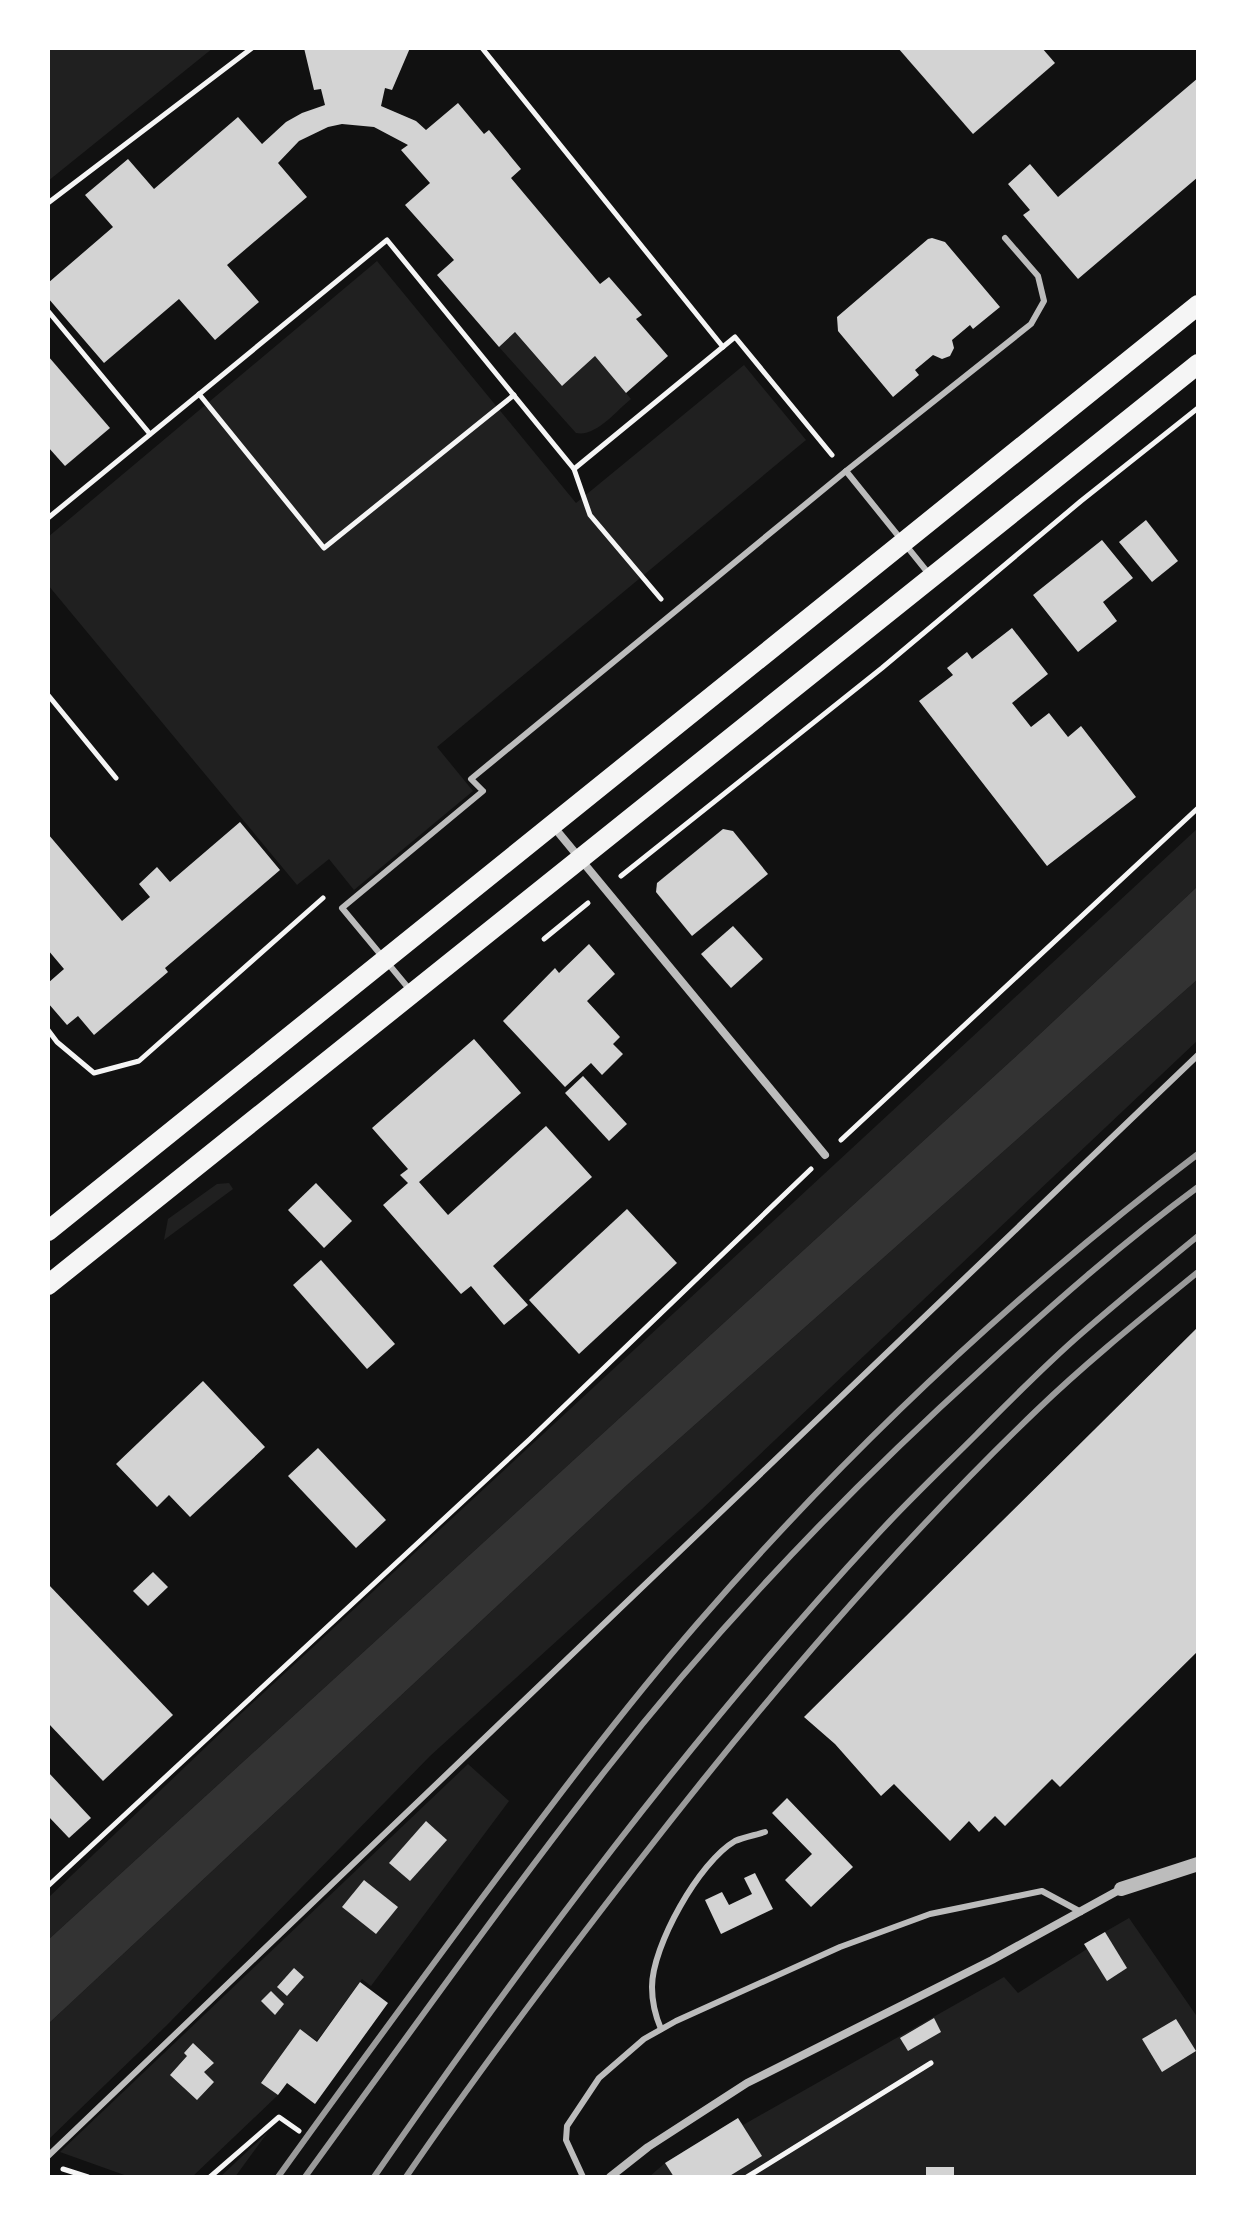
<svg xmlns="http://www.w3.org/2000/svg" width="1246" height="2225" viewBox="0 0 1246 2225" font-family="Arial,sans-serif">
	<rect width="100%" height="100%" fill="#111"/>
	<g fill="#202020">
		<polygon points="48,48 213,48 48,181"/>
		<polygon points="377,261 576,503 744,365 806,440 437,747 473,791 354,890 329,859 297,885 48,585 48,537"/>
		<path d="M515,332L562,386L595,356L631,399C616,411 596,437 576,433L499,347Z"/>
		<polygon points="1198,828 1198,886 1025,1048 48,1940 48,1898 232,1722"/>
		<polygon points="1198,979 1198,1040 702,1509 430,1756 167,2025 48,2140 48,2024 627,1485"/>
		<polygon points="229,1183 233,1189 164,1240 168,1219 217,1184"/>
		<polygon points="468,1764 509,1801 371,1986 362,1979 317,2041 301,2030 262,2083 278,2095 192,2177 130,2177 60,2152"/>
		<polygon points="1129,1918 1198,2018 1198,2177 649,2177 665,2163 738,2118 743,2125 1004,1977 1018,1993 1087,1949 1084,1944"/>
		<polygon points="268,2132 235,2177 220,2177"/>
	</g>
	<polygon fill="#333" points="1198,886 1198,979 627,1485 48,2024 48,1940 1025,1048"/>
	<g fill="#d3d3d3">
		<polygon points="304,48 410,48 392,90 385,88 381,106 416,121 426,130 458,103 484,134 489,130 521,169 511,178 600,284 609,277 642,315 636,319 668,356 626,393 595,356 562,386 515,332 499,347 437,275 454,260 405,205 430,183 401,150 408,145 374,127 342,124 328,127 299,141 278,163 307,197 227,265 259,302 215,340 179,299 104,363 48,298 48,283 113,227 85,195 128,159 154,189 238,117 262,144 286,122 302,113 325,105 321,89 314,90"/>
		<polygon points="898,48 1042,48 1055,63 973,134"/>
		<polygon points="1198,78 1198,177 1078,279 1023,215 1030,210 1008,184 1030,164 1058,197"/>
		<polygon points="932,238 945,242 1000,307 973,329 970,325 952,340 954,348 950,356 942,359 933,355 915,370 919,375 893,397 838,331 837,317 928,239"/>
		<polygon points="48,356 110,428 65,466 48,447"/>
		<polygon points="1146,520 1178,561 1152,582 1119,542"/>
		<polygon points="1102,540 1133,578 1103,602 1117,621 1078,652 1033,595"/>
		<polygon points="1012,628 1048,674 1012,703 1031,727 1049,713 1068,737 1081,726 1136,797 1047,866 919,701 953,675 947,668 967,652 972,659"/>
		<polygon points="240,822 280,870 165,968 168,972 94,1035 78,1016 67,1025 48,1003 48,983 64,969 48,950 48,834 122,921 150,897 139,884 157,867 170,882"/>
		<polygon points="723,829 733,831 768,874 692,936 656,892 657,883"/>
		<polygon points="733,926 763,959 731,988 701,954"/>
		<polygon points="589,944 615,974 587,1001 620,1037 613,1044 623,1054 602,1075 591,1063 565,1087 503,1021 555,968 559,973"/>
		<polygon points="474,1039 521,1093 419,1182 448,1215 546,1126 592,1177 493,1266 528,1305 504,1325 471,1286 461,1294 383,1205 408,1183 400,1175 408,1169 372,1128"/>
		<polygon points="583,1076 627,1124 609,1141 565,1093"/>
		<polygon points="316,1183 352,1221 324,1248 288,1210"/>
		<polygon points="627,1209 677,1263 579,1354 529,1300"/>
		<polygon points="321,1260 395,1344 367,1369 293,1285"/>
		<polygon points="1198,1327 1198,1651 1060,1787 1052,1779 1005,1826 995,1816 979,1832 969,1821 950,1841 894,1784 881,1796 835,1744 804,1717"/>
		<polygon points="203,1381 265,1447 190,1517 169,1495 157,1507 116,1464"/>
		<polygon points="318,1448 386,1520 356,1548 288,1476"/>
		<polygon points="153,1572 168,1587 148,1606 133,1591"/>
		<polygon points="48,1584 173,1715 103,1781 48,1723"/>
		<polygon points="48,1772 91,1818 69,1838 48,1816"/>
		<polygon points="787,1798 853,1867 811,1907 785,1880 812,1854 772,1813"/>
		<polygon points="426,1821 447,1840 410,1881 389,1863"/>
		<polygon points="755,1873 773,1909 721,1934 705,1900 722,1892 729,1905 752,1894 744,1878"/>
		<polygon points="364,1880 398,1907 376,1934 342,1907"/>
		<polygon points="1105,1932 1127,1968 1107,1981 1084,1944"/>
		<polygon points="294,1968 304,1977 287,1996 277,1987"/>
		<polygon points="360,1982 388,2003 315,2104 287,2083 278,2095 261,2083 300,2029 317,2042"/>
		<polygon points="271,1991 284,2004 275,2015 261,2001"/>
		<polygon points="934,2018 941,2032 908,2051 900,2038"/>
		<polygon points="1176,2019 1196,2051 1162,2072 1142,2039"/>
		<polygon points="193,2043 214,2063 204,2072 214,2082 197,2100 170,2075 187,2056 184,2053"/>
		<polygon points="738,2118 762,2156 728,2177 674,2177 665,2163"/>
		<rect x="926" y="2167" width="28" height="10"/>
	</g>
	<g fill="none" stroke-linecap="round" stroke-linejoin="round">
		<g stroke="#f5f5f5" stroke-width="5">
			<polyline points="482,48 723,347"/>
			<polyline points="48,203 252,48"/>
			<polyline points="48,311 150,434"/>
			<polyline points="199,394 324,548 514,395"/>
			<polyline points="574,469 590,515 661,599"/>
			<polyline points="48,518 387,240 574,469 735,337 832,455"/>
			<polyline points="48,695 116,778"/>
			<polyline points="621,876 882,668 1081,501 1198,408"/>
			<polyline points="544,939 588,903"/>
			<polyline points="48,1030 57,1042 94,1073 139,1061 323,898"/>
			<polyline points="841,1140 1198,808"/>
			<polyline points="48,1886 530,1439 811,1169"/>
			<polyline points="63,2169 88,2177"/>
			<polyline points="210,2177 279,2117 299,2131"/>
			<polyline points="747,2177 931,2063"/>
		</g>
		<g stroke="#bcbcbc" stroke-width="6">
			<polyline points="846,471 1031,324 1044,301 1038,276 1005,238"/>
			<polyline points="410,990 342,908 483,791 471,779 846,471 929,574"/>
			<path d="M661,2029C655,2015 652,2002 652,1987C652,1946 699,1862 735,1841C744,1837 756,1835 765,1832"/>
			<polyline points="48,2156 1198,1055"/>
			<polyline points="583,2177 566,2140 567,2126 599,2078 644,2039 676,2021 840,1947 930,1914 1042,1891 1081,1912"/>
		</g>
		<g stroke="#bcbcbc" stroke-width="8">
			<polyline points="553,826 825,1155"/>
			<polyline points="610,2177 648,2147 747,2083 992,1960 1121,1889"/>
		</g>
		<polyline stroke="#bcbcbc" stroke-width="14" points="1121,1889 1198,1864"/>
		<g stroke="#f5f5f5" stroke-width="20">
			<polyline points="48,1231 1198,305"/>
			<polyline points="48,1285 1198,364"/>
		</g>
		<g stroke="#9a9a9a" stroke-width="6">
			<path d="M278,2177C344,2085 411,1994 479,1902C549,1808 620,1713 697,1624C847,1451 1016,1292 1198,1154"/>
			<path d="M305,2177C404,2041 502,1903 605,1771C718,1626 846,1492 982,1369C1052,1305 1122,1243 1198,1187"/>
			<path d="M374,2177C528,1954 691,1736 875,1537C908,1501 943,1468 977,1434C1011,1400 1045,1365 1082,1333C1120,1300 1159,1268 1198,1236"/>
			<path d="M406,2177C479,2070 557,1967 636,1865C760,1705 891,1550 1037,1410C1088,1361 1143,1317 1198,1272"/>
		</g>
	</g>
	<rect width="1246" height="2225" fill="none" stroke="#ffffff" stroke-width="100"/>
</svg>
